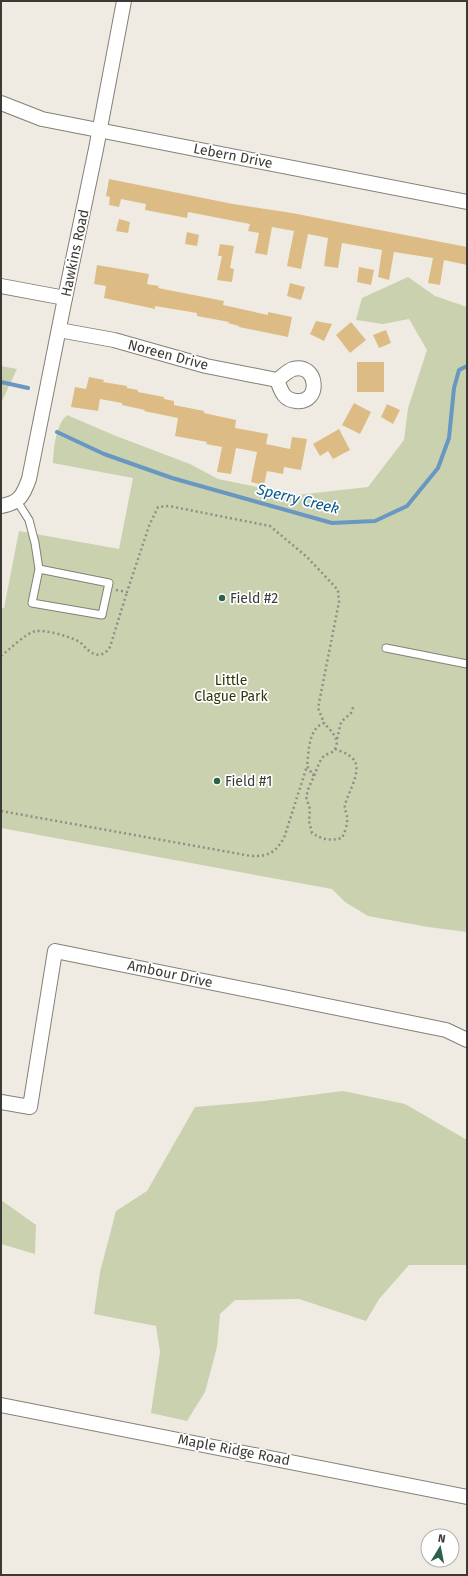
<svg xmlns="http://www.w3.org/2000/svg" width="468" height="1576" viewBox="0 0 468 1576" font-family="'Fira Sans',sans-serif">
	<rect width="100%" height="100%" fill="#f0ebe2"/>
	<g fill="#cad1ae">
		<path d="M408,277L435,296L467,307V932L428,927L368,916L345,902L332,889L1,828V608H4L19,531L119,549L133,478L53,463C54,448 55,426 67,415L116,436L190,464L218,479L297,495L368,487L404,440L408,408L427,350L409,319L383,324L356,320L362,298Z"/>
		<polygon points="1,366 17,369 1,403"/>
		<polygon points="343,1091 405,1104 467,1140 467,1265 409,1265 379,1299 366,1321 299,1299 235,1300 220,1314 217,1347 205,1392 187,1421 151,1413 160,1352 156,1326 94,1314 100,1272 116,1211 147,1191 195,1107 264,1101"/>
		<polygon points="1,1200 36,1225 35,1254 1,1244"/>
	</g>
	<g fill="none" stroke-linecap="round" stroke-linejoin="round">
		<g stroke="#6898c1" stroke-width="4">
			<polyline points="1,382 28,388"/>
			<polyline points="57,432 104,454 172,478 332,523 375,521 407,506 438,468 449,438 454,388 459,370 467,366"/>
		</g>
	</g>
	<g fill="#dcbc84">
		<polygon points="109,179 233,204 292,213 467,247 467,265 444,260 440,285 428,283 433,258 394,252 389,280 378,277 382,250 342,243 338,268 324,266 328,238 308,234 301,269 287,266 294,231 272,227 267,255 255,253 259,233 248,231 250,224 188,212 187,218 145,210 146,204 121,199 119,207 109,205 110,197 106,196"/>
		<polygon points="119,219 130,222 128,233 116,231"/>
		<polygon points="187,232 199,235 197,246 185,244"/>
		<polygon points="220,244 234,246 230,268 234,269 232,282 217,280 222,256 218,256"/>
		<polygon points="97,265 149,274 147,284 159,286 158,288 224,301 223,305 268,315 268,312 292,317 288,337 239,327 239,326 228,323 229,322 197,316 197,313 155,306 155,309 104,298 106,286 94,284"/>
		<polygon points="359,267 374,270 371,285 357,282"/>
		<polygon points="290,283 305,287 301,300 287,296"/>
		<polygon points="316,321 332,324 324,341 310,334"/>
		<polygon points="351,322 366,340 350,353 336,335"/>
		<polygon points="386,330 391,343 379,348 373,335"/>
		<rect x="357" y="362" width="27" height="30"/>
		<polygon points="89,377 104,380 103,382 127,386 127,388 138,390 138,392 164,397 164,399 174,401 174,405 204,411 204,413 236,420 235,428 268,434 266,444 290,449 292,437 307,439 301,470 284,467 283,474 267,471 264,485 251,482 257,452 236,448 231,474 217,472 222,447 206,444 207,442 175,436 178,418 144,411 145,410 122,405 122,403 100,399 98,411 71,407 75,387 86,389"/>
		<polygon points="354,403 371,412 360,434 342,425"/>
		<polygon points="387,404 400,410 393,424 381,417"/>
		<polygon points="339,429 350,450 333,459 328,451 320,456 313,444"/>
	</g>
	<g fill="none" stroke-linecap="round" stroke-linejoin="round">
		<defs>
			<g id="service">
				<polyline points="17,501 29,520 35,543 39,569 109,583 102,615 32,603 39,569"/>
				<polyline points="386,648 467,664"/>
			</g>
			<g id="minor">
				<polyline points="1,103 42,119 467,202"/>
				<polyline points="1,286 65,298"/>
				<path d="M59,330L114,340L206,366L277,380C282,377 287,371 293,369C318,362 322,404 296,401C283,400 281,390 277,380"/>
				<path d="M1,506C19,503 23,496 29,479L65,298L96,149L124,1"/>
				<polyline points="1,1102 30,1107 55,951 446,1030 467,1040"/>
				<polyline points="1,1405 467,1497"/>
			</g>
		</defs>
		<use href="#service" stroke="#848078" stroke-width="9"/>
		<use href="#minor" stroke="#848078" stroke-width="16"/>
		<g stroke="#908d87" stroke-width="2.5" stroke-dasharray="2 3" stroke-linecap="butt">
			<path d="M116,590L127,592L149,526L158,507L169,506L270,526L307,557L338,590L339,602L318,708L324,723C308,729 309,751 307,766L313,775C318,770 318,762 324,756C326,754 330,754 332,752C344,742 330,730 324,723"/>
			<path d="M1,656C9,650 27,632 36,631C47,630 68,636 78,641C82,643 84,647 87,649C95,657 104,657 110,647L127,592"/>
			<polyline points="337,739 341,722 351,713 354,705"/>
			<path d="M315,774L309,787L306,797L310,809L309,821L312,833C323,840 330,841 342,838C345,832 348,823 347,817C347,813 344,810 345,805C348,792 365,767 351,757C347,753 340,751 335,749"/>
			<path d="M1,811L251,856C269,856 274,854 284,838L307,766"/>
		</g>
		<use href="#service" stroke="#fff" stroke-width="7"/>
		<use href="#minor" stroke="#fff" stroke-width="14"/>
	</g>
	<g fill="#2b624a" stroke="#fff" stroke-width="1.5">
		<circle cx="222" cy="598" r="4"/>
		<circle cx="217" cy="781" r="4"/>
	</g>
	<g text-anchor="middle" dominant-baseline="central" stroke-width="3.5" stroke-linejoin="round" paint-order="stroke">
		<g font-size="14" fill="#3c3a37" stroke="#fff">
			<text transform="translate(233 156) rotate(11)">Lebern Drive</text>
			<text transform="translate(75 253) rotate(-78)">Hawkins Road</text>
			<text transform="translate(168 355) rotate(15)">Noreen Drive</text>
			<text transform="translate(170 974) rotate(12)">Ambour Drive</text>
			<text transform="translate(234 1450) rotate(11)">Maple Ridge Road</text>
		</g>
		<g font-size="14" fill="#3c3a37" stroke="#fff" text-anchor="start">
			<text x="230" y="598">Field #2</text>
			<text x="225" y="781">Field #1</text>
		</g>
		<g font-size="14" fill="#313708" stroke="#fff">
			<text x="231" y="680">Little<tspan x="231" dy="16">Clague Park</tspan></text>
		</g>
		<g font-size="15" font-style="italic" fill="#08598e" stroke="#fff">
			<text transform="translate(298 499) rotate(14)">Sperry Creek</text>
		</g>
	</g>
	<rect width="468" height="1576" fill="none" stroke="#3c3a37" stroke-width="4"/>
	<g transform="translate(440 1548) rotate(10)"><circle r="19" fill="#ffffff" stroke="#b1b0af"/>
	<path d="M0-3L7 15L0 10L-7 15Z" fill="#2b624a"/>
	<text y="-6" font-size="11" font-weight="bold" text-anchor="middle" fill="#3c3a37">N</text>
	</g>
</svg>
